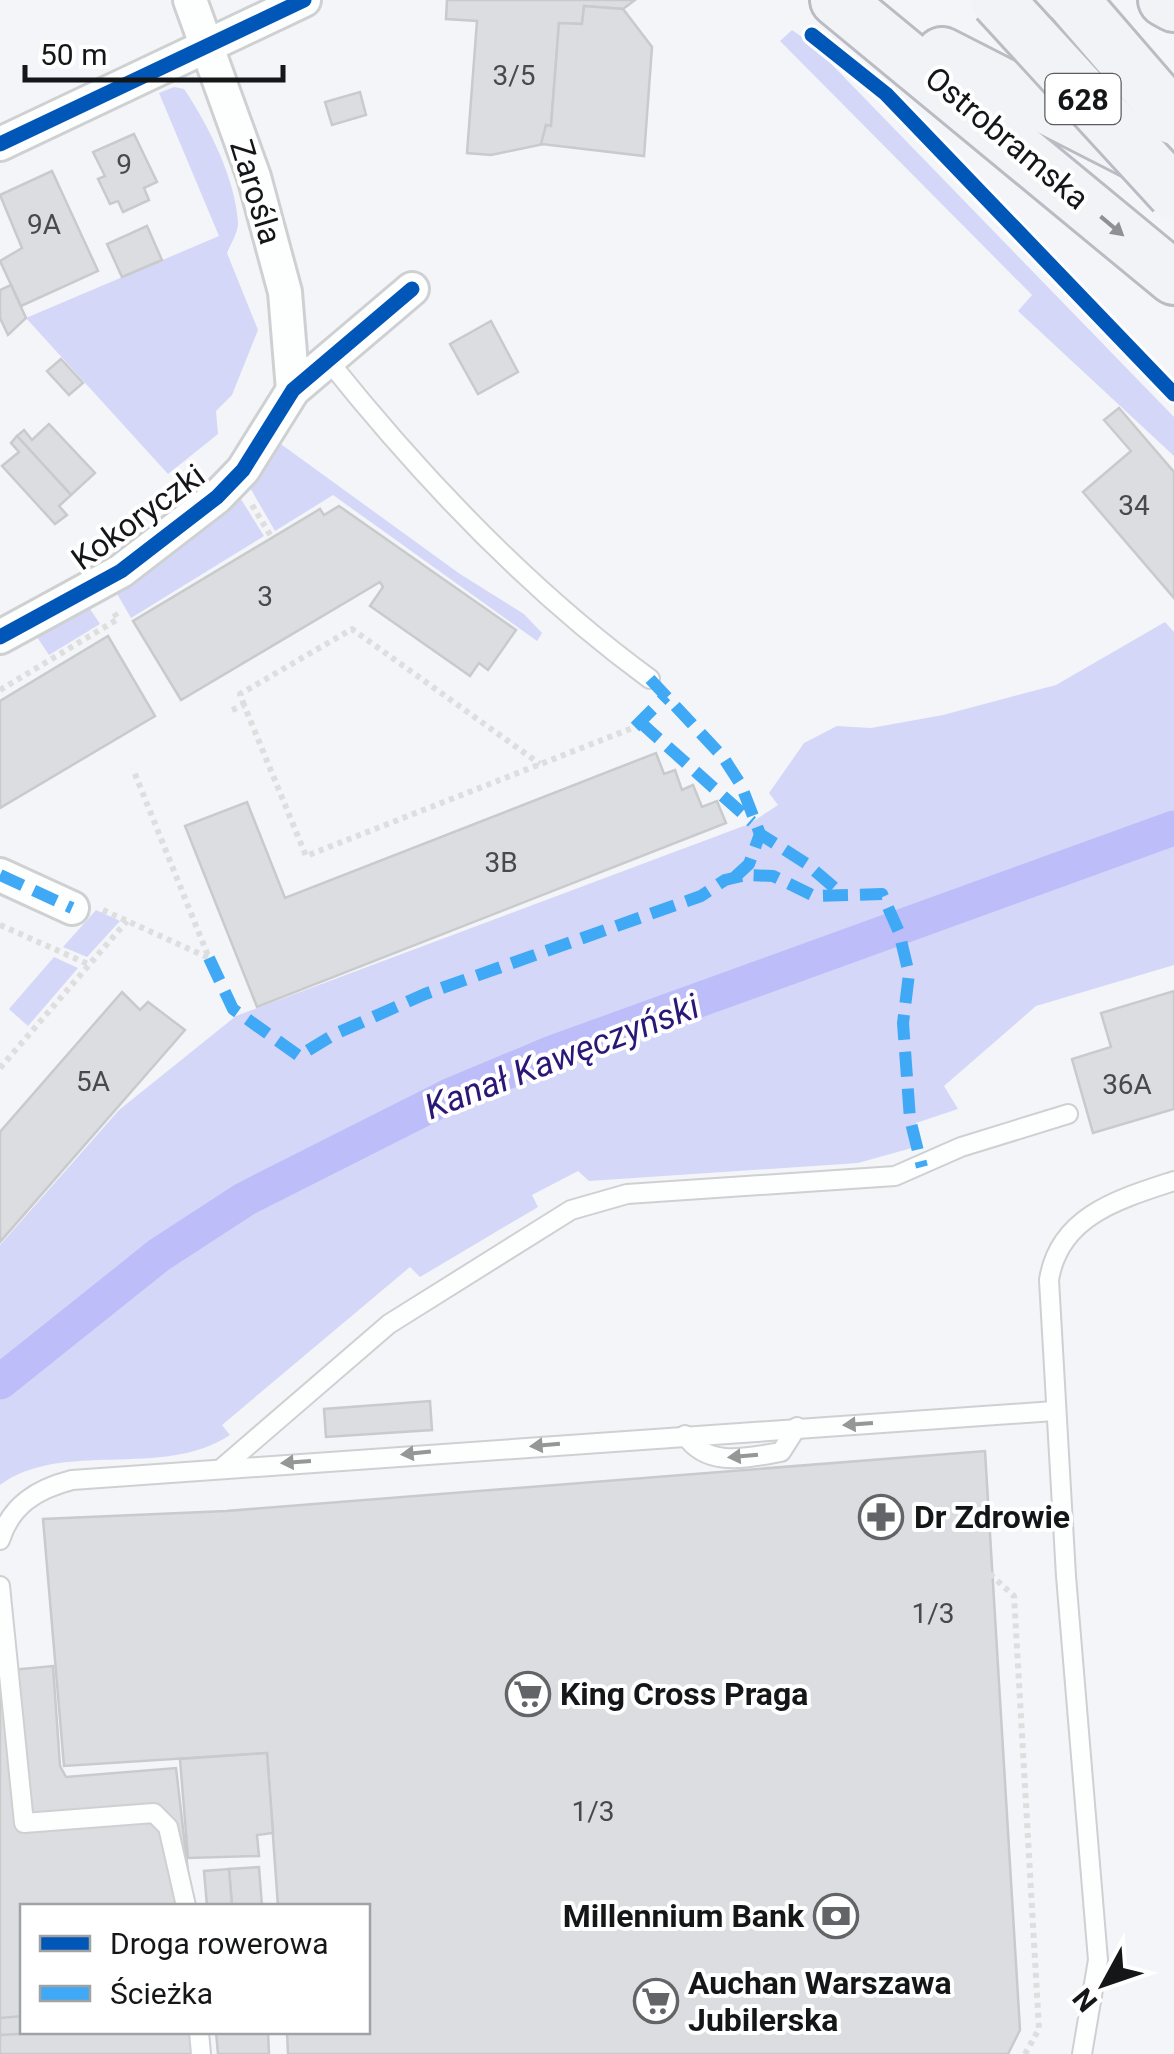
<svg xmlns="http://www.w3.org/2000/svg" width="1174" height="2054" viewBox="0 0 1174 2054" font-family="Roboto,sans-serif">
	<rect width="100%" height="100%" fill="#f4f5f9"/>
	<g fill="#d5d7f8">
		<polygon points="792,30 811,43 1174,417 1174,456 1018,311 1032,295 780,41"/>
		<path d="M174,87L184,89C208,124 236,180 238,223C238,233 231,243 227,253L258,330L232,395L216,411L218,434L168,474L26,318L219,236L159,93Z"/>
		<polygon points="278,442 460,574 524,614 542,633 537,641 333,495 275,531 249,486"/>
		<polygon points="239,496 264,536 131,618 116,592"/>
		<polygon points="88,606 100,624 49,655 35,634"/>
		<path d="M1165,622L1174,632V965L1036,1006L944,1086L958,1109L916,1123L919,1146L858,1163L589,1181L578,1171L532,1195L538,1207L420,1277L410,1267L222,1425L230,1435C162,1480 62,1439 0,1485V1245L119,1110L236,1016L749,824L778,805L769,793L804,743L837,726L871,728L943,715L1056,685Z"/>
		<polygon points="96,910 120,921 87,957 63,947"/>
		<polygon points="54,957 78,968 28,1026 9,1009"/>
	</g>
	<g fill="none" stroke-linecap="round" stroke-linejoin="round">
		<polyline stroke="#bdbdfa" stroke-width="35" points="0,1382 159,1255 245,1199 449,1096 552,1053 1174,828"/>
	</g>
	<g fill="#dcdde0" stroke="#c9cacc" stroke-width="2.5">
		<polygon points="447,0 635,0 623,9 584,6 582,24 559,23 551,126 546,125 544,144 491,155 467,153 477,21 446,19"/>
		<polygon points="584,6 623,9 652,47 644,156 541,144 546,125 551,126 559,23 582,24"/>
		<polygon points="360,92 366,115 332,125 325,102"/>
		<polygon points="134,134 157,182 144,188 149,200 123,212 118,201 110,204 98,179 105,176 93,152"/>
		<polygon points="52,171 98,271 21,306 0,261 22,248 0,195"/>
		<polygon points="147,226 162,260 122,277 107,244"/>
		<polygon points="11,285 26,318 8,335 0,318 0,290"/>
		<polygon points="491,321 518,372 478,394 450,344"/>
		<polygon points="61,359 83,383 69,395 47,371"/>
		<polygon points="1119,408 1174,472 1174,598 1083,492 1131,451 1104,420"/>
		<polygon points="49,424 95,473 71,495 17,436 24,430 32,440"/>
		<polygon points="17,436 71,495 59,506 67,515 55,524 2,466 19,452 11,443"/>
		<polygon points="339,506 516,630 488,670 479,663 470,676 370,606 383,587 380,582 181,700 133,621 320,509 324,515"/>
		<polygon points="108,636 155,716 0,808 0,701"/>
		<polygon points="656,753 664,774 675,770 682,790 693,785 702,807 717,801 726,823 257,1007 185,826 247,802 285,898"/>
		<polygon points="1174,991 1174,1109 1093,1133 1072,1059 1111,1047 1101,1013"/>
		<polygon points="122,992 140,1010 148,1002 185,1030 0,1242 0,1132"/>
		<polygon points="430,1401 432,1430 326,1437 324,1409"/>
		<polygon points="985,1451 1020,2030 1008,2054 288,2054 287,2032 368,2032 368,1906 278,1906 267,1753 64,1766 43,1519 226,1511"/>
		<polygon points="53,1666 60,1766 66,1777 176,1768 192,1906 22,1906 22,2032 206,2032 209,2054 0,2054 0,1671"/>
		<polygon points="267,1753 273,1833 257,1835 259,1856 188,1858 180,1759"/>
		<polygon points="259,1867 262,1906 232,1906 229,1869"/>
		<polygon points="229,1869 232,1906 207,1906 204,1871"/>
		<polygon points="22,2016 22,2032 52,2032 0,2035 0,2018"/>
		<polygon points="216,2032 268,2032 269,2054 218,2054"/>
	</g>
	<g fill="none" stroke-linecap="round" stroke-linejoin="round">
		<defs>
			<g id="service">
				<path d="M327,359C422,478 527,589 650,679"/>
				<path d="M685,1435C707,1468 746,1458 781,1452L797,1427"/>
				<polyline points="223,1467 389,1324 571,1210 627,1194 895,1176 961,1147 1068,1114"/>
				<path d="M0,1540C11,1505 37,1489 72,1480L1054,1411"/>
				<polyline points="0,1586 24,1823 154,1813 168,1827 186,1906"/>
				<polyline points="199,2032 201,2054"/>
				<path d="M1082,2054L1098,1960L1066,1576L1049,1280C1059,1216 1119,1199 1174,1181"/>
			</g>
			<g id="minor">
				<polyline points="190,0 254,177 285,292 293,390"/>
				<polyline points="0,144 304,0"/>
				<polyline points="0,637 121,571 217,497 243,470 293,390 412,289"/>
				<polyline points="0,875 72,908"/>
			</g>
			<g id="primary">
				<polyline points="837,0 1174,278"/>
				<polyline points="1028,0 1112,51"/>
				<polyline points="1165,0 1174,5"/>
				<polyline points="942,54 1140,155"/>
			</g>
		</defs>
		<use href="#service" stroke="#cfd0d2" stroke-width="22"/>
		<use href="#minor" stroke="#cfd0d2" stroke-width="38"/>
		<use href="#primary" stroke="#babbc3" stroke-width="58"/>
		<g stroke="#dededf" stroke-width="6" stroke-dasharray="5 5" stroke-linecap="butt">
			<polyline points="252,505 272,538"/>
			<polyline points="0,690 118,619 113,611"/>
			<polyline points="244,705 240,694 352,629 540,764"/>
			<polyline points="232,710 244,705 306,856 635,727"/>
			<polyline points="103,910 209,958 133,769"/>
			<polyline points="0,925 88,964"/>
			<polyline points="0,1068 127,921"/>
			<polyline points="990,1574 1014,1596 1039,2029 1025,2054"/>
		</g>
		<use href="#service" stroke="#fdfefe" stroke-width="18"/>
		<use href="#minor" stroke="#fdfefe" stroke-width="32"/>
		<use href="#primary" stroke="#f2f3f7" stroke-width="52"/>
		<defs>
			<g id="primary-bridge">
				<polyline points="997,0 1174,193"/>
				<polyline points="1072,0 1174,118"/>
			</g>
		</defs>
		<use href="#primary-bridge" stroke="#babbc3" stroke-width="58" stroke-linecap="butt"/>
		<use href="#primary-bridge" stroke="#f2f3f7" stroke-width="52"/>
		<g stroke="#3fa9f5" stroke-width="12" stroke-dasharray="25 12" stroke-linecap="butt">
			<polyline points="650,679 723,757 741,785 760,834 807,864 844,896"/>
			<polyline points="640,722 752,822"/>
			<polyline points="635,727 666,696"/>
			<polyline points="0,875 72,908"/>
			<polyline points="735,877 749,864 760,834"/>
			<polyline points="209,958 233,1009 299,1056 335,1034 425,994 701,896 725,880 746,875 773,876 814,896 882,894 899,932 909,974 903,1023 910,1119 922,1167"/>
		</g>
		<defs>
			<g id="cycleway">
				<polyline points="812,35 886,94 1174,394"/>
				<polyline points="0,144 304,0"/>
				<polyline points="0,637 121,571 217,497 243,470 293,390 412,289"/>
			</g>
		</defs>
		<use href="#cycleway" stroke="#fff" stroke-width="21"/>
		<use href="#cycleway" stroke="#0057b8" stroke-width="15"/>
	</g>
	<defs><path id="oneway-solid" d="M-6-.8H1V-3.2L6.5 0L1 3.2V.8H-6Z" transform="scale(2.5)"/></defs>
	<use fill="#8f9093" href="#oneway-solid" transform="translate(1112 226) rotate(40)"/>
	<g fill="#959696">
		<use href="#oneway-solid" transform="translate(858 1424) rotate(176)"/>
		<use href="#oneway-solid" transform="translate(545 1445) rotate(175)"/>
		<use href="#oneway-solid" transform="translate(416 1453) rotate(174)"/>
		<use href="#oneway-solid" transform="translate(743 1456) rotate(175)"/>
		<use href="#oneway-solid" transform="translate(296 1462) rotate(176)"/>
	</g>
	<defs>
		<symbol id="pharmacy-ring" viewBox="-11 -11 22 22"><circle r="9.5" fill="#fff" stroke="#636467" stroke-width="1.5"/><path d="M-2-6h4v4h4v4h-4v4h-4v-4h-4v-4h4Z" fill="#636467"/></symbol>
		<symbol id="supermarket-ring" viewBox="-11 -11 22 22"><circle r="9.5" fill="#fff" stroke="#636467" stroke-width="1.5"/><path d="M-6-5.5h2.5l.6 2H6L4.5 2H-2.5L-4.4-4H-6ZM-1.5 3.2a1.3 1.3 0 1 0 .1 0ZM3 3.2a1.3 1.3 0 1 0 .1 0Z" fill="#636467"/></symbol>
		<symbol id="bank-ring" viewBox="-11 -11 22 22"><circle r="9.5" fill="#fff" stroke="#636467" stroke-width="1.5"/><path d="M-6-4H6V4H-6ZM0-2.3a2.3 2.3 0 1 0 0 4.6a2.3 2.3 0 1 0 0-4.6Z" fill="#636467"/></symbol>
	</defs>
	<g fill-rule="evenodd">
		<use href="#pharmacy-ring" x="856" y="1492" width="50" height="50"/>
		<use href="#supermarket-ring" x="503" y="1669" width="50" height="50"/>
		<use href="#bank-ring" x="811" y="1891" width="50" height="50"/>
		<use href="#supermarket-ring" x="631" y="1976" width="50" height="50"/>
	</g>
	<g text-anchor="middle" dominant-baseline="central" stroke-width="8" stroke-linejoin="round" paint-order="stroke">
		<g font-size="28" fill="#48494b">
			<text x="514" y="75">3/5</text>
			<text x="124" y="164">9</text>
			<text x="44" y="224">9A</text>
			<text x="1134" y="505">34</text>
			<text x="265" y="596">3</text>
			<text x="501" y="862">3B</text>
			<text x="93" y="1081">5A</text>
			<text x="1127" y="1084">36A</text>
			<text x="933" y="1613">1/3</text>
			<text x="593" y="1811">1/3</text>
		</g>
		<rect fill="#fff" stroke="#5b5c5d" stroke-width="2.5" x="1045.5" y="74" width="75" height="50" rx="8"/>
		<g font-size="30" font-weight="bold" fill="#151618">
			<text x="1083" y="99">628</text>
		</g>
		<g font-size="32" fill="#151618" stroke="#fff">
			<text transform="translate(1007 138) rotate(40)">Ostrobramska</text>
			<text transform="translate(256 192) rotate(73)">Zarośla</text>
			<text transform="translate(138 517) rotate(-36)">Kokoryczki</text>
		</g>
		<g font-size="32" font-weight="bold" fill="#151618" stroke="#fff" text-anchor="start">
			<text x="914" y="1517">Dr Zdrowie</text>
			<text x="560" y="1694">King Cross Praga</text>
			<text x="804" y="1916" text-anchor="end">Millennium Bank</text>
			<text x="688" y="1983">Auchan Warszawa<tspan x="688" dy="37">Jubilerska</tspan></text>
		</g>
		<g font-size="35" font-style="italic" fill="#2b1777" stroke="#fff">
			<text transform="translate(562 1057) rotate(-21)">Kanał Kawęczyński</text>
		</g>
	</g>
	<rect x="20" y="1904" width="350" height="130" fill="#ffffff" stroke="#a1a2a3" stroke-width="2.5"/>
	<rect x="40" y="1936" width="50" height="15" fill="#0057b8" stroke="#a1a2a3" stroke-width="2.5"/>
	<text x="110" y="1954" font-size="30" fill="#151618">Droga rowerowa</text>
	<rect x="40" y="1986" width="50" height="15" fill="#3fa9f5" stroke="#a1a2a3" stroke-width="2.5"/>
	<text x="110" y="2004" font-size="30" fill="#151618">Ścieżka</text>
	<g transform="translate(1104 1984) rotate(230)" stroke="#ffffff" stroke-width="8" paint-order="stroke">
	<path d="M0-8L18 38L0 25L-18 38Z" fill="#151618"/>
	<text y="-15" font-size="28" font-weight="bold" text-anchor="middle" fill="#151618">N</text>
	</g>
	<path d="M25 65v15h258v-15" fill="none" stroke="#151618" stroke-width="5"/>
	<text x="40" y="65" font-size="30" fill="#151618" stroke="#ffffff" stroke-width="8" paint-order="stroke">50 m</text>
</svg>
